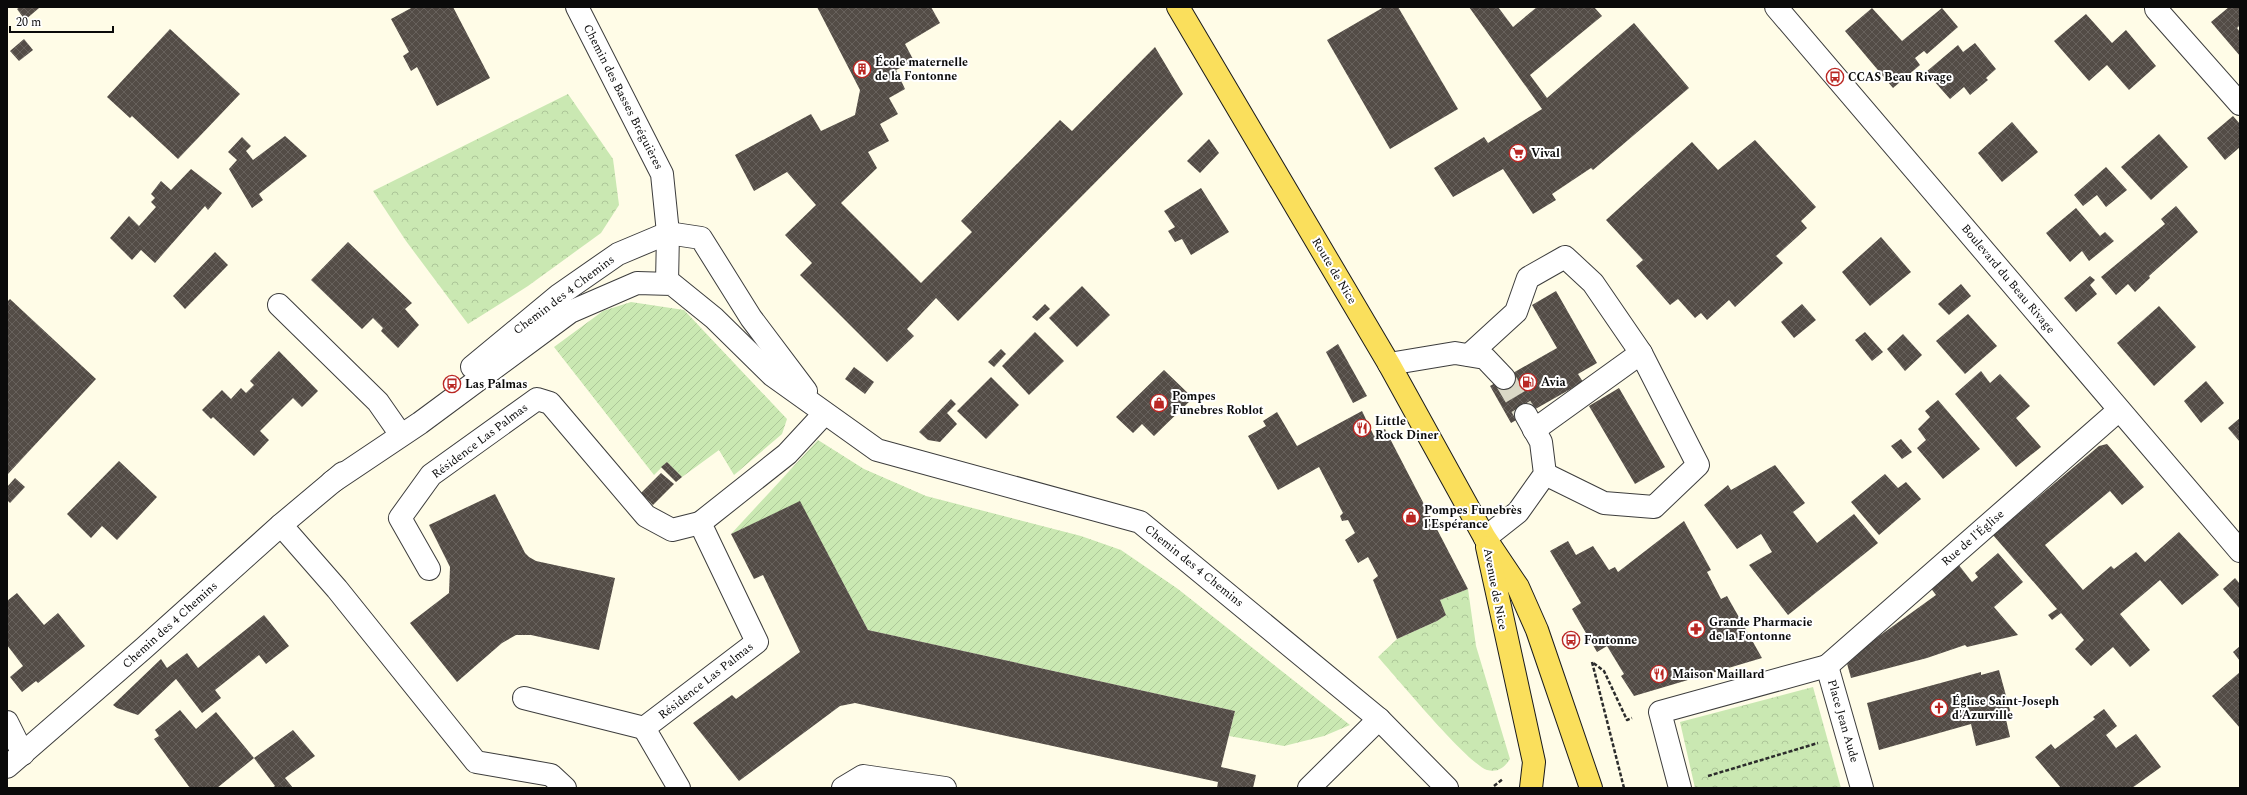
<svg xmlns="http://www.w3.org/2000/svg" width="2247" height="795" viewBox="0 0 2247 795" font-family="Spectral,serif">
	<defs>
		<pattern id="park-crowns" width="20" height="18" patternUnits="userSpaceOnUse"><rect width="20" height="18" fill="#cae8b2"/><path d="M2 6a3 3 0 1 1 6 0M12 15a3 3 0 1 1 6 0" fill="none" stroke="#acc698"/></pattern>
		<pattern id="garden-furrows" width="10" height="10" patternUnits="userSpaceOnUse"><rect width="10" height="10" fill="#cae8b2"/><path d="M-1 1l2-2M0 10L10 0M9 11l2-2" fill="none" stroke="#acc698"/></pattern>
		<pattern id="building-cross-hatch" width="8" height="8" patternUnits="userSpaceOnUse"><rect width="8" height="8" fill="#534c46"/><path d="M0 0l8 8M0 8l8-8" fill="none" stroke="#67615c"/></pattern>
	</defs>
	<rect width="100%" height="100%" fill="#fffce7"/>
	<g fill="url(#park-crowns)">
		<polygon points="568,94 613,159 619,205 601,233 528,286 468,324 406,241 373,191"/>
		<path d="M1468,589L1476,646L1510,759C1505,767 1498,773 1487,770C1467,763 1397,678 1378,657L1397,639L1437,621L1446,615L1440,600Z"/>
		<polygon points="1813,687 1841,788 1695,788 1680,722"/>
	</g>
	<g fill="url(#garden-furrows)">
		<polygon points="631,302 684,310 787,419 782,434 734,475 719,450 682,477 667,462 654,475 554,347 603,311"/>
		<polygon points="818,440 864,469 926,496 1081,536 1121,550 1178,589 1350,725 1324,736 1284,746 1229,736 1235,711 868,630 800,502 731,534"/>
	</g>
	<g fill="url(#building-cross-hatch)">
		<polygon points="20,7 38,7 39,8 25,20 17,9"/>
		<polygon points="413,7 453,7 490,78 437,106 417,67 411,71 403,56 409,52 391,19"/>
		<polygon points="817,7 931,7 940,23 905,44 914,61 896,70 905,89 889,98 898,114 880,124 889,141 868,152 877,168 841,203 921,283 972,232 961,221 1060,120 1072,131 1155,47 1183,94 958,321 936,298 907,329 914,336 887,362 800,275 812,263 785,235 816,205 787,172 754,191 735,155 811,114 821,131 855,115 860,90"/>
		<polygon points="1384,7 1398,7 1458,109 1390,149 1327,40"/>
		<polygon points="1469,7 1498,7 1513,27 1537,7 1594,7 1602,16 1530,75 1547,98 1634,23 1689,88 1593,170 1591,168 1552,194 1556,200 1533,214 1503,169 1453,197 1434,168 1484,137 1488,143 1542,109"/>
		<polygon points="2229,7 2240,7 2240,25 2237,28 2240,32 2240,56 2211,22"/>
		<polygon points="1872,8 1902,41 1942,8 1958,27 1927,54 1924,51 1915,58 1920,65 1893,88 1845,31"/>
		<polygon points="2086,14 2112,43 2126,30 2156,66 2129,90 2107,65 2089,81 2054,41"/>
		<polygon points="170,29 240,94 178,159 132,116 130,118 107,97"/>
		<polygon points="24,39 33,50 19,61 10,51"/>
		<polygon points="1975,43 1996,69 1986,78 1988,80 1970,95 1964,87 1950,99 1926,72 1958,45 1963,52"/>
		<polygon points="2233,116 2240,124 2240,147 2225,160 2207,138"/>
		<polygon points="2012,122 2038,152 2002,182 1978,153"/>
		<polygon points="2159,134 2188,167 2151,200 2121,167"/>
		<polygon points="285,136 307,156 259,194 263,200 252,208 229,169 237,160 228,152 242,137 251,146 246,151 253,160"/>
		<polygon points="1209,139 1219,153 1200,173 1187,161"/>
		<polygon points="1755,140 1816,207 1801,221 1807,228 1776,256 1783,263 1735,307 1729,300 1707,320 1701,313 1695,318 1678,299 1670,305 1636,266 1643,260 1606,220 1692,142 1718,170"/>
		<polygon points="2106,167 2127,190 2106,207 2097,195 2083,206 2074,195"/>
		<polygon points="191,169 222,193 208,210 205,206 155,263 141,250 132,260 110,238 129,216 139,226 156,207 151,202 155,198 151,194 161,181 171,190"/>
		<polygon points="1201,188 1229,232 1191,255 1182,239 1175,242 1168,231 1175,227 1164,211"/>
		<polygon points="2176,206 2198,232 2149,276 2150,278 2135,292 2128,284 2116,295 2101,277 2165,224 2161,219"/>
		<polygon points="2076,208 2100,236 2105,232 2114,241 2089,261 2082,251 2070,262 2046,233"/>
		<polygon points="1881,237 1911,272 1870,306 1842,272"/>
		<polygon points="348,242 412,303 405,309 419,325 398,348 381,331 383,328 373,318 362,329 311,280"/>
		<polygon points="215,252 228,265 185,309 173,296"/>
		<polygon points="2090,276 2095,280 2090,285 2097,294 2076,312 2064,298"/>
		<polygon points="1961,284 1971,296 1949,315 1938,304"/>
		<polygon points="1082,286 1110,315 1077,347 1049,318"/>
		<polygon points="1556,291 1597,363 1578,374 1583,382 1511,423 1490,386 1557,348 1532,305"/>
		<polygon points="10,299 96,379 7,475 7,302"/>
		<polygon points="1045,304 1050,309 1037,321 1032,317"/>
		<polygon points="1802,304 1816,320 1794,338 1781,322"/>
		<polygon points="2159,306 2196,347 2154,386 2117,343"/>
		<polygon points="1968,314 1997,346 1965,374 1936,341"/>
		<polygon points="1035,332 1064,361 1029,395 1002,366"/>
		<polygon points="1865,332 1883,352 1872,361 1855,340"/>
		<polygon points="1903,334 1922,355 1905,371 1887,349"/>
		<polygon points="1338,344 1367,396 1353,403 1326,352"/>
		<polygon points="1001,349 1006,354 994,367 988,362"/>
		<polygon points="279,351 318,391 302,407 293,398 260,431 269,440 254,456 213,417 211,419 202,410 222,390 231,399 241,388 246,393 254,385 250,381"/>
		<polygon points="854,367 874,382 865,394 845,379"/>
		<polygon points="1164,370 1193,398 1154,436 1142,424 1133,433 1116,417"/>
		<polygon points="1981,371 1990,383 2000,374 2030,406 2016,418 2041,447 2016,467 1955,394"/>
		<polygon points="991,377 1019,405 986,439 957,411"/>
		<polygon points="2206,381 2224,403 2201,423 2184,401"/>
		<polygon points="1619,388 1665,467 1635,484 1589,406"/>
		<polygon points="951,399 956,404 947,413 957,424 940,442 928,440 919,432"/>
		<polygon points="1938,400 1980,449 1943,479 1917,448 1926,440 1918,429 1930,417 1925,411"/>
		<polygon points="1362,411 1374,436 1385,429 1468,589 1440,600 1446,615 1437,621 1397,639 1373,580 1378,576 1368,557 1358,563 1345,540 1355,533 1348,520 1342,521 1340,516 1343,513 1319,467 1278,490 1248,436 1266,426 1263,421 1277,412 1297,446"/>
		<polygon points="2240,418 2240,442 2228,428"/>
		<polygon points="1901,439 1912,452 1902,459 1891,446"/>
		<polygon points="2107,444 2144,487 2122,505 2110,491 2045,545 2083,590 2111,566 2114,569 2136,552 2145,562 2179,532 2219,575 2182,605 2160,580 2120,614 2150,650 2130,667 2113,647 2091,666 2075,649 2084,640 2061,613 2052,620 2048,615 2057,609 1993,535 2099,446"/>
		<polygon points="119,461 157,497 117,540 102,526 91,538 67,514"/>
		<polygon points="667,462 682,477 676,482 661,467"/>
		<polygon points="1775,465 1805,503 1793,512 1817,543 1854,514 1878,543 1788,615 1749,565 1772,552 1761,534 1737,549 1704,505 1728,485 1731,490"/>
		<polygon points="661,473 674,484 653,505 641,493"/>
		<polygon points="1885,474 1898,488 1906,482 1921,499 1879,535 1851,502"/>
		<polygon points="15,478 25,487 10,503 7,500 7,487"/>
		<polygon points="495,494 525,553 529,557 536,561 615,578 599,650 531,635 516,635 502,643 457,682 410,623 449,593 450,567 429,525"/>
		<polygon points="800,501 868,630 1235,711 1221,767 1256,775 1253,788 1217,788 1218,782 855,703 840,706 739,781 693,723 732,695 736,699 800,652 763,575 754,579 731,534"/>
		<polygon points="1684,521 1711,570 1707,572 1721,599 1727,596 1762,658 1634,696 1621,676 1624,674 1607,646 1597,652 1572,609 1581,603 1550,551 1568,541 1576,555 1593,546 1609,570 1615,567 1618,572"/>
		<polygon points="1998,553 2023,582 1994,607 2018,635 1967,647 1965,645 1927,658 1851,678 1846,660 1936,595 1930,587 1958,564 1972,582 1978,577 1975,573"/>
		<polygon points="2235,578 2240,584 2240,609 2223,589"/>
		<polygon points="17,593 44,625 58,613 85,646 38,683 36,681 22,692 10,677 23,666 7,645 7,601"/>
		<polygon points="264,615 289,646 266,664 259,655 215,690 221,698 202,713 176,679 138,715 117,708 113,705 161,659 167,668 187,653 198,668"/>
		<polygon points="2240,646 2240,661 2233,652"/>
		<polygon points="1999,670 2011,714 2005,715 2010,737 1976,746 1971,724 1879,750 1867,703 1981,672 1981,675"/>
		<polygon points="2240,672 2240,728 2212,696"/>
		<polygon points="2104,709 2117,726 2106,735 2116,748 2136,734 2161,767 2132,788 2061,788 2035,757 2051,744 2055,749 2095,719 2093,717"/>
		<polygon points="180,710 196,729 216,712 254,758 217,788 190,788 154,739 159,736 155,730"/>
		<polygon points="293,730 315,756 285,778 293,788 272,788 275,786 254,758"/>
	</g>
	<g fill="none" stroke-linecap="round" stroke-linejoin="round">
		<polyline stroke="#dad8c6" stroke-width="22" stroke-dasharray="22 11" stroke-linecap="butt" points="1504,378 1526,415"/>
		<defs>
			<g id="minor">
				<polyline points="577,7 662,174 668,233 667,283"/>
				<polyline points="1776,7 2240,551"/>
				<polyline points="2156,9 2240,104"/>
				<polyline points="279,305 378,402 401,435"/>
				<polyline points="1469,355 1516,312 1528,278 1565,257 1593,283 1641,353 1698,465 1654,507 1604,503 1545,474"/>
				<polyline points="1389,364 1455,353 1485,358 1504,378"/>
				<polyline points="472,367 559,295 618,254 668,233 701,238 751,318 806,391"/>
				<polyline points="1534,430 1641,353"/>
				<polyline points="332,482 420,423 570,312 637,283 672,284 714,318 772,375 877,450 1140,522 1379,719 1447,788"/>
				<polyline points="281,525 337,589 476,762 551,775 565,788"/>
				<polyline points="1485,538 1518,512 1545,474 1541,442 1526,415"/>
				<polyline points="429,569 400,518 431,475 537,399 550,403 646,516 672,530 700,523"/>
				<polyline points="1827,666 2119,410"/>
				<polyline points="524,698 644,728"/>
				<polyline points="7,722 23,754"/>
				<polyline points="7,767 144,648 281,525 343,473"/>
				<polyline points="679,788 644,728 757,642 700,523 787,454 824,414"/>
				<polyline points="843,788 863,776 945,788"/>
				<polyline points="1309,788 1379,719"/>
				<polyline points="1680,788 1660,712 1827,666 1862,788"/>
			</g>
			<g id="major">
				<polyline points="1178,7 1389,364 1485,538 1518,587 1537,630 1591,788"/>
				<polyline points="1487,547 1534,762 1531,788"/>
			</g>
		</defs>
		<use href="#minor" stroke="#3d3d3d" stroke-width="24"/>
		<use href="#major" stroke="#1b1b1b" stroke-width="24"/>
		<g stroke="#2c2c2c" stroke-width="2.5" stroke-dasharray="4 2" stroke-linecap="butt">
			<polyline points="1708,776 1818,743"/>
			<polyline points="1494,786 1503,779"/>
			<polyline points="1624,788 1592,662 1604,671 1627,720 1632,718"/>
		</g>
		<use href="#minor" stroke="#fff" stroke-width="22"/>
		<use href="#major" stroke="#fadf5c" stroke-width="22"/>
	</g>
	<defs>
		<symbol id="building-ring" viewBox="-11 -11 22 22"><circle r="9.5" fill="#fff" stroke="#ba2723" stroke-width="1.5"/><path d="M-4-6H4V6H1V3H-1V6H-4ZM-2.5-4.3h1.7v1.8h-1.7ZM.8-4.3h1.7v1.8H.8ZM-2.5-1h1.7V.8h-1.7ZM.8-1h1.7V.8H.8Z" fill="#ba2723"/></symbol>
		<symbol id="bus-ring" viewBox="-11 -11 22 22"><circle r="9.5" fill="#fff" stroke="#ba2723" stroke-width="1.5"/><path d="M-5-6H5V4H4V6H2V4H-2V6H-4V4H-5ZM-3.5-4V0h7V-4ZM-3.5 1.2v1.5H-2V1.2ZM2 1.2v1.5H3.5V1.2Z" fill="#ba2723"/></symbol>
		<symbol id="supermarket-ring" viewBox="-11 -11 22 22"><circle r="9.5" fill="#fff" stroke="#ba2723" stroke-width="1.5"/><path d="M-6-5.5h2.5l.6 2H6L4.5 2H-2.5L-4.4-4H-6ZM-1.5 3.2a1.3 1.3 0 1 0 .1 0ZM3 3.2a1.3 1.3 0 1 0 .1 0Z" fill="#ba2723"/></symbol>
		<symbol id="fuel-ring" viewBox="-11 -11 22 22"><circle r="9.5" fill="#fff" stroke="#ba2723" stroke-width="1.5"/><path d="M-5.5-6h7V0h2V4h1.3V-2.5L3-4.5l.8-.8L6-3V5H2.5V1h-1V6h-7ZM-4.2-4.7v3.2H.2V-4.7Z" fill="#ba2723"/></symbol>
		<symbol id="shop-ring" viewBox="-11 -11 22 22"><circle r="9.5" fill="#fff" stroke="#ba2723" stroke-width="1.5"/><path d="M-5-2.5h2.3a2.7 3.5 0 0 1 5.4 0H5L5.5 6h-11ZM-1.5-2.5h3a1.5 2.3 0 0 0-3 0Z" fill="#ba2723"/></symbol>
		<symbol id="restaurant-ring" viewBox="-11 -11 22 22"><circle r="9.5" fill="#fff" stroke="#ba2723" stroke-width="1.5"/><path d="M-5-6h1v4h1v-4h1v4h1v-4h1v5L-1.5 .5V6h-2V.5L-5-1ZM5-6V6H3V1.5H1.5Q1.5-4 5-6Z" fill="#ba2723"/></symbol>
		<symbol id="pharmacy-ring" viewBox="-11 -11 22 22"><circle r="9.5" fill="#fff" stroke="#ba2723" stroke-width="1.5"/><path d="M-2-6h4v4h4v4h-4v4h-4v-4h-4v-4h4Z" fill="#ba2723"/></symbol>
		<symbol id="church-ring" viewBox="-11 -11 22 22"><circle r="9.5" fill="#fff" stroke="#ba2723" stroke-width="1.5"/><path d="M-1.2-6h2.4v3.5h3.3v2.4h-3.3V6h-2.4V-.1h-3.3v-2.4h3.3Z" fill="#ba2723"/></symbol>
	</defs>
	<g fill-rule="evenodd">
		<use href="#building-ring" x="852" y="59" width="20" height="20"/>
		<use href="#bus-ring" x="1825" y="67" width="20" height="20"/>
		<use href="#supermarket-ring" x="1508" y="143" width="20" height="20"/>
		<use href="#fuel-ring" x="1518" y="372" width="20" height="20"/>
		<use href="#bus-ring" x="442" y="374" width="20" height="20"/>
		<use href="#shop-ring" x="1149" y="393" width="20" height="20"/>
		<use href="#restaurant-ring" x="1352" y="418" width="20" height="20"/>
		<use href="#shop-ring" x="1401" y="507" width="20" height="20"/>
		<use href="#pharmacy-ring" x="1686" y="619" width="20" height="20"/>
		<use href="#bus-ring" x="1561" y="630" width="20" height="20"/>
		<use href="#restaurant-ring" x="1649" y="664" width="20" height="20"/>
		<use href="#church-ring" x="1929" y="698" width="20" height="20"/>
	</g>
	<g text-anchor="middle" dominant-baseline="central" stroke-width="4" stroke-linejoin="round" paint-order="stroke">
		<g font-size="12" font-weight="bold" fill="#0a0a0a" stroke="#fff" text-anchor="start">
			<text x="875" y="62">École maternelle<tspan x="875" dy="14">de la Fontonne</tspan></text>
			<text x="1848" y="77">CCAS Beau Rivage</text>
			<text x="1531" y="153">Vival</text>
			<text x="1541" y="382">Avia</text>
			<text x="465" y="384">Las Palmas</text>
			<text x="1172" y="396">Pompes<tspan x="1172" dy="14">Funebres Roblot</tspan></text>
			<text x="1375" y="421">Little<tspan x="1375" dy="14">Rock Diner</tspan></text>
			<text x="1424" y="510">Pompes Funebrès<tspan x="1424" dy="14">l'Espérance</tspan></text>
			<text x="1709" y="622">Grande Pharmacie<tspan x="1709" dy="14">de la Fontonne</tspan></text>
			<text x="1584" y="640">Fontonne</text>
			<text x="1672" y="674">Maison Maillard</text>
			<text x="1952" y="701">Église Saint-Joseph<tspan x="1952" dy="14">d'Azurville</tspan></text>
		</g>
		<g font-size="12" fill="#0a0a0a" stroke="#fff">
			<text transform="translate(623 97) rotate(63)">Chemin des Basses Bréguières</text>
			<text transform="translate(1334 271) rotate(59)">Route de Nice</text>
			<text transform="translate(2008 279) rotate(50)">Boulevard du Beau Rivage</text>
			<text transform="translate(564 295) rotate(-37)">Chemin des 4 Chemins</text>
			<text transform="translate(480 441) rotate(-37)">Résidence Las Palmas</text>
			<text transform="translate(1973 538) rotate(-41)">Rue de l'Église</text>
			<text transform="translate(1194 566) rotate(39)">Chemin des 4 Chemins</text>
			<text transform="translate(1495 589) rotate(79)">Avenue de Nice</text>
			<text transform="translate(170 625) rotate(-42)">Chemin des 4 Chemins</text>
			<text transform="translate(706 681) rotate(-38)">Résidence Las Palmas</text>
			<text transform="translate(1843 721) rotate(74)">Place Jean Aude</text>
		</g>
	</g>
	<rect width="2247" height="795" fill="none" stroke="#0a0a0a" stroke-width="16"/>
	<path d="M10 26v6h103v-6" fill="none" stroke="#0a0a0a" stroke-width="2"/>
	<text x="16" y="26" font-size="12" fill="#0a0a0a" stroke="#ffffff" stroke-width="3" paint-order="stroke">20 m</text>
</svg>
